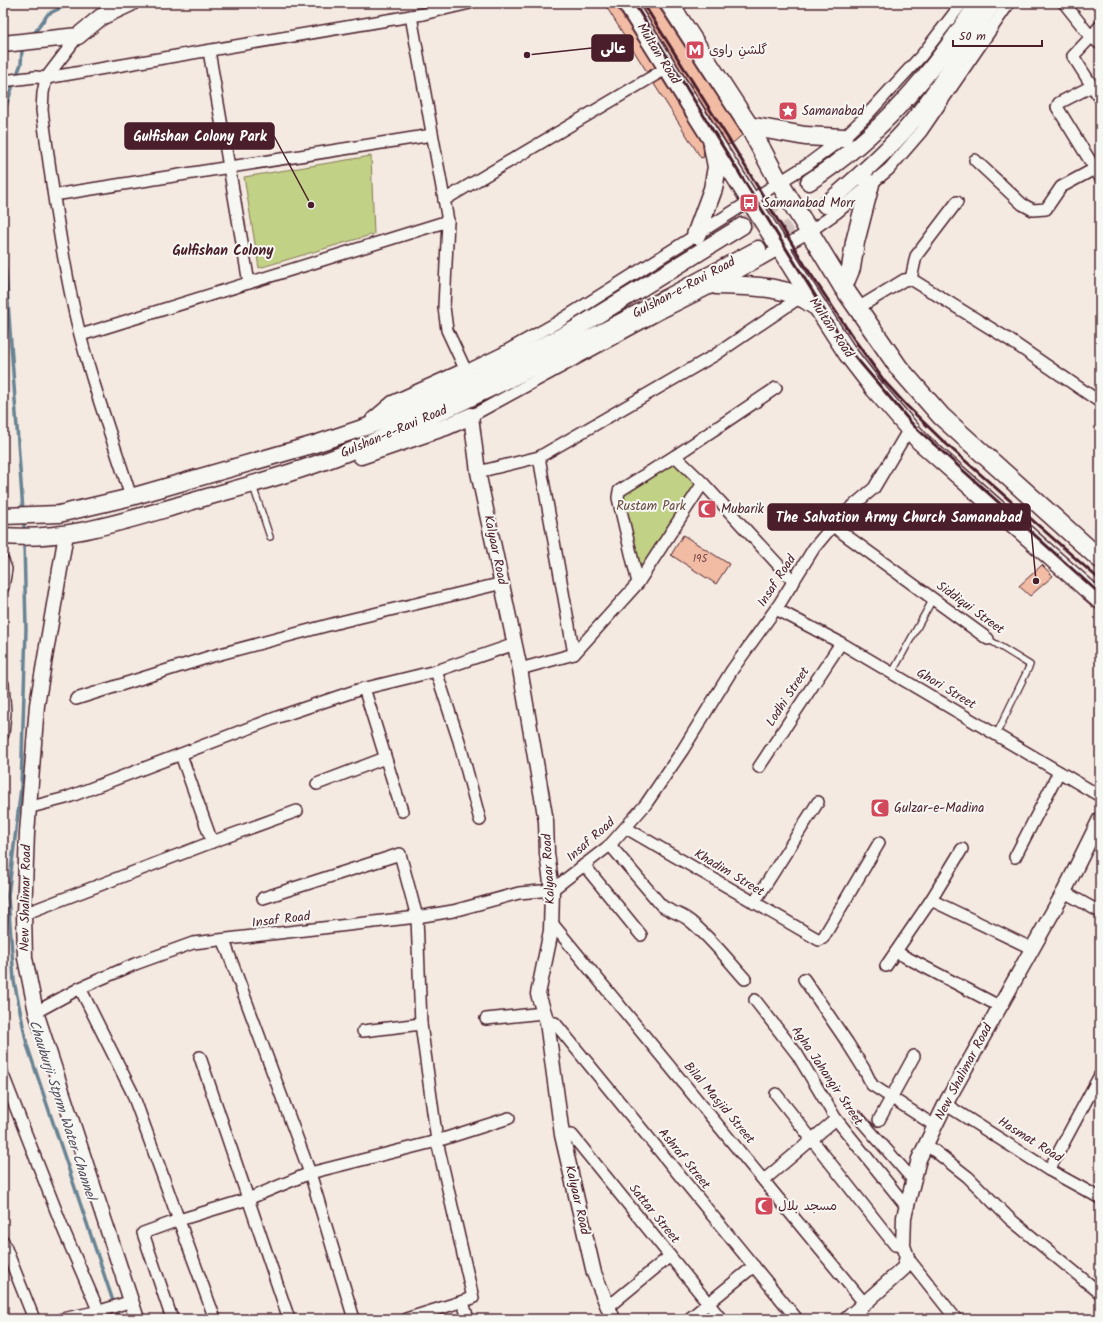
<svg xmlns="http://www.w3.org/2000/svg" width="1103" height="1322" viewBox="0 0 1103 1322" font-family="Kalam,'Playpen Sans Arabic',sans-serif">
	<rect width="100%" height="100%" fill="#f5eae2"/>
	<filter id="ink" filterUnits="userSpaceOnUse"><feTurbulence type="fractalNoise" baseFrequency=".025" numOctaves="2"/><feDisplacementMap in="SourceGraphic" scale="8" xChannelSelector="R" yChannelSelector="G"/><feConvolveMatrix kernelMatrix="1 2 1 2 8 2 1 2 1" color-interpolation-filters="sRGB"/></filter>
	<g filter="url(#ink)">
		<g fill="#c1d185" stroke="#867858">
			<polygon points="371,156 374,234 259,268 244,177"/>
			<polygon points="675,456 702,486 638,583 619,491"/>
		</g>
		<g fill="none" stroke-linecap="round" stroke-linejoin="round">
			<g stroke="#678393" stroke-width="3.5">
				<polyline points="33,35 48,14 71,3"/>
				<polyline points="16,77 21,64 22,50 24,47"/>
				<polyline points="3,116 14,82"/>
				<polyline points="3,233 23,511"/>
				<polyline points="24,519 24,533"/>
				<polyline points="24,541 26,629 21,788 8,896 14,981 27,1045 119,1319"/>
			</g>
		</g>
		<g fill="#f1bba4" stroke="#4a1f2b">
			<polygon points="604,3 617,3 618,9 655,67 647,72"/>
			<polygon points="639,3 659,3 660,9 740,131 742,135 734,142 728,145"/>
			<polygon points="662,79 703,144 704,157 701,158 654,84"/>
			<polygon points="683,535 729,564 716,584 671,555"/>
			<polygon points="1042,565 1053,576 1030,596 1019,586"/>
		</g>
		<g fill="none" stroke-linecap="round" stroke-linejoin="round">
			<g stroke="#d3c1bd" stroke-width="16" stroke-dasharray="16 8" stroke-linecap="butt">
				<polyline points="742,226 809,182"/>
				<polyline points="758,249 825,205"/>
			</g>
			<defs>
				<g id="service">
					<polyline points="253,486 270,537"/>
					<polyline points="988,639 1030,665 996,735"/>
					<polyline points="892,673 933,599"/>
				</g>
				<g id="minor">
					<polyline points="1064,3 1091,37 1073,56 1092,86"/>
					<polyline points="411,16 448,221 444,307 447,330 466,371 501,354 558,322 807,165 843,138 866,116 922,55 962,3"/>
					<polyline points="1100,26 1091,37 1100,44"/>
					<path d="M78,36L46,78L43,93L42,110C51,178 60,247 75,314C89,376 112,437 131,497"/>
					<polyline points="209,51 249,283"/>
					<polyline points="3,81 35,77 46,78 423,14 470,3"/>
					<polyline points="1100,98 1092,86 1059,103 1057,107 1100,177"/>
					<polyline points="975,160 1022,204 1033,210 1046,209 1061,187 1100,166"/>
					<polyline points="54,195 432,135"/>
					<polyline points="444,200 667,68"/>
					<polyline points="911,279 916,256 957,202"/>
					<polyline points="858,308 904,280 911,279 1008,339 1100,402"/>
					<polyline points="81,335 448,221"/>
					<polyline points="471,416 658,314 716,285 809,232 836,213 889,169 921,132 1009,3"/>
					<polyline points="675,456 703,483 794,582"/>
					<polyline points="478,472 539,457"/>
					<polyline points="833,526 988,639"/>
					<polyline points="3,561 6,569 3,587"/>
					<polyline points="638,583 618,498 619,491 675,456 776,388"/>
					<polyline points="776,609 841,643 1100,796"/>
					<polyline points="574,654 539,457 715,355 802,296"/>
					<polyline points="520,669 574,654 638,583 703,483"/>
					<polyline points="436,671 459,741 480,820"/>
					<polyline points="3,684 5,713 3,734"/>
					<polyline points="364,688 402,811"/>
					<polyline points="76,699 209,657 340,622 503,583"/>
					<polyline points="759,767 841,643"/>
					<polyline points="317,784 385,758"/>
					<polyline points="31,807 66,798 278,717 358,690 436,671 515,644"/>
					<polyline points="626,828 819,940 823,938 879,843"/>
					<polyline points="212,842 297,811"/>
					<path d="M610,845L661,905C669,912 681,913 690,921C711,938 728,960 745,979"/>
					<polyline points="1015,857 1059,772"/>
					<polyline points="584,865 641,935"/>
					<polyline points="1064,892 1100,912"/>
					<polyline points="263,898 400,854 417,917 421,1024 437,1141 473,1298 406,1319"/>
					<polyline points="931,900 1031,948"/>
					<polyline points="754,903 818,802"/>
					<polyline points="24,914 212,842 181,755"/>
					<polyline points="551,922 865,1304"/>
					<polyline points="224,941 310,1173 354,1319"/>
					<polyline points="896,952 999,1006"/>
					<polyline points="886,966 931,900 962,849"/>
					<polyline points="804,979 847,1042 864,1069 872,1085 935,1126"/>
					<polyline points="80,988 132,1092 215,1319"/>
					<polyline points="755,1000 797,1054 836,1119 906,1206"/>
					<polyline points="36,1012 80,988 135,964 193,943 417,917 453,911 519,893 552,890 610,845 646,804 682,751 732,670 780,603 814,548 840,517 874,488 909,429"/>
					<polyline points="486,1019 543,1013"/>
					<polyline points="547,1022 555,1023 797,1319"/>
					<polyline points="363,1031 421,1024"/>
					<polyline points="200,1057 289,1319"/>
					<polyline points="3,1075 64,1231 102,1319"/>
					<polyline points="776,1094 895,1245 903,1246"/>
					<polyline points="945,1104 1049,1170 1100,1198"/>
					<polyline points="858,1117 913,1180"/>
					<polyline points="879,1120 914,1056"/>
					<polyline points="562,1135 572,1135 721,1319"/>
					<polyline points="926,1144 968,1177 1010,1219 1100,1293"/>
					<polyline points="1049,1170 1100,1075"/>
					<polyline points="764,1180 836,1119"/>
					<polyline points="3,1241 34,1319"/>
					<polyline points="907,1257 956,1319"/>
					<polyline points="463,1302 468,1319"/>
					<polyline points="608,1307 670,1256"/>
					<polyline points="62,1319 100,1311 132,1301"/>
					<polyline points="172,1319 143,1233 179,1220 248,1199 310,1173 437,1141 509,1118"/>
					<polyline points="689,1319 754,1266"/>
				</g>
				<g id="tertiary">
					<polyline points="471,416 478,472 520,669 546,821 547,853 552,890 551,931 538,994 547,1022 562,1135 594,1273 613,1319"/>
					<polyline points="66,534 37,705 27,833 24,914 25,958 36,1012 137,1319"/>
					<polyline points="847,1319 904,1268 907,1257 903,1246 904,1217 919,1159 947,1101 1064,892 1100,819"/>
				</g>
				<g id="secondary">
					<polyline points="3,44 78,36 101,17 131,3"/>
					<path d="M809,182C881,136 932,73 978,3"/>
					<path d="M825,205C855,180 886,153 911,123C942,86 966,43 993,3"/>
					<polyline points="374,420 393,404 466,371"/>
					<polyline points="361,456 446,427 471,416"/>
					<polyline points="3,516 59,514 131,497 315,444 389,419 462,388 575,329 742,226"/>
					<path d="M3,536C66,541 124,521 183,504C234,489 286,476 336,457C481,399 620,323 758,249"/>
				</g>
				<g id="primary">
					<polyline points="627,3 802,283 848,354 875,389 920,441 1100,600"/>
					<polyline points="669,3 749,126 779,182 843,287 899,368 941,416 1100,559"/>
					<polyline points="749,126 805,136 843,138"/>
					<polyline points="696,235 713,189 717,167 713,146"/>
					<path d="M716,285C748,286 788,285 814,305"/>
					<polyline points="843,287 851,268 855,242 870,184"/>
				</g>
			</defs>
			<use href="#service" stroke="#4a1f2b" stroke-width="8"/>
			<use href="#minor" stroke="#4a1f2b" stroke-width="14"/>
			<use href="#tertiary" stroke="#4a1f2b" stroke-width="17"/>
			<use href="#secondary" stroke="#4a1f2b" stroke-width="19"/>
			<use href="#primary" stroke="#4a1f2b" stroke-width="21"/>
			<use href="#service" stroke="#f6f6f2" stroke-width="5.5"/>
			<use href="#minor" stroke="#f6f6f2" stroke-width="11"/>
			<use href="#tertiary" stroke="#f6f6f2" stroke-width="14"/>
			<use href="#secondary" stroke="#f6f6f2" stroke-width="16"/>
			<use href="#primary" stroke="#f6f6f2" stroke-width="18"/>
			<g stroke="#4a1f2b" stroke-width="3">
				<polyline points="634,3 847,347 914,426 1100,594"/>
				<polyline points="643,3 736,151 806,267 856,342 885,382 907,406 944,442 1100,580"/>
			</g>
		</g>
	</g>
	<defs>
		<symbol id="metro-square" viewBox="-11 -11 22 22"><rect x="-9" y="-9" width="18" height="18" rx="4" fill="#d1495b" stroke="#f6f6f2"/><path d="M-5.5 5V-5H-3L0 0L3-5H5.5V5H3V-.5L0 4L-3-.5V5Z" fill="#fff"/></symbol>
		<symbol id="sight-square" viewBox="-11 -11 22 22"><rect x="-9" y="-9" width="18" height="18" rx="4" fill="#d1495b" stroke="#f6f6f2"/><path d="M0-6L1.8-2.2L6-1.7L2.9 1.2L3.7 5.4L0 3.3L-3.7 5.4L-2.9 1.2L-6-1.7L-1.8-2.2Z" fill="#fff"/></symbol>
		<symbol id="bus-square" viewBox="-11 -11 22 22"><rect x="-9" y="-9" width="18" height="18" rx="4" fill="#d1495b" stroke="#f6f6f2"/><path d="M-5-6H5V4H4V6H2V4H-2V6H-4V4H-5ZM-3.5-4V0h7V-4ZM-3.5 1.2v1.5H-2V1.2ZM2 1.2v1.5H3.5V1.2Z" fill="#fff"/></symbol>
		<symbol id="mosque-square" viewBox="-11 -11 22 22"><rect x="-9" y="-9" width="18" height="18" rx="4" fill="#d1495b" stroke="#f6f6f2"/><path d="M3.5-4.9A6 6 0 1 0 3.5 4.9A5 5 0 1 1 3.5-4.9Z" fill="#fff"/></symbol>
	</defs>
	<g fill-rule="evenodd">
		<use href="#metro-square" x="684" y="39" width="22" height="22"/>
		<use href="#sight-square" x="777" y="100" width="22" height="22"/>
		<use href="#bus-square" x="738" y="192" width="22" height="22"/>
		<use href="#mosque-square" x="696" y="498" width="22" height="22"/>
		<use href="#mosque-square" x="869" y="797" width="22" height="22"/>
		<use href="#mosque-square" x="753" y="1195" width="22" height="22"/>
	</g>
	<g text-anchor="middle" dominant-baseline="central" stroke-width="4" stroke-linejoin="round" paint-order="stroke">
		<g font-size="11" fill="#744649">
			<text x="700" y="559">195</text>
		</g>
		<g font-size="13" fill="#4a1f2b" stroke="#f6f6f2" text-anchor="start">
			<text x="709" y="50">گلشنِ راوی</text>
			<text x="802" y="111">Samanabad</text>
			<text x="763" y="203">Samanabad Morr</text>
			<text x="721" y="509">Mubarik</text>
			<text x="894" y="808">Gulzar-e-Madina</text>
			<text x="778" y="1206">مسجد بلال</text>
		</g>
		<g font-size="13" fill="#4a1f2b" stroke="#f6f6f2">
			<text transform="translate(658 54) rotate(58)">Multan Road</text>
			<text transform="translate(684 288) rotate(-28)">Gulshan-e-Ravi Road</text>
			<text transform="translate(831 328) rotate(56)">Multan Road</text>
			<text transform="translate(394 432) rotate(-23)">Gulshan-e-Ravi Road</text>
			<text transform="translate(495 550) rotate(78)">Kalyaar Road</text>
			<text transform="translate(777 581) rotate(-57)">Insaf Road</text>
			<text transform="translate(970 608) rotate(36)">Siddiqui Street</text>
			<text transform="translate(946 689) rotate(31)">Ghori Street</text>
			<text transform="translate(788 697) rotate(-57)">Lodhi Street</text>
			<text transform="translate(591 840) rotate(-41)">Insaf Road</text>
			<text transform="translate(549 869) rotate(-93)">Kalyaar Road</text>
			<text transform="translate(729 873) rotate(31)">Khadim Street</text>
			<text transform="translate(26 898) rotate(-89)">New Shalimar Road</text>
			<text transform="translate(281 920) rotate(-7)">Insaf Road</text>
			<text transform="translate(964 1072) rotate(-62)">New Shalimar Road</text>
			<text transform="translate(827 1076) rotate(56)">Agha Jahangir Street</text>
			<text transform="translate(719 1103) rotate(50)">Bilal Masjid Street</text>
			<text transform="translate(1030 1140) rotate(32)">Hasmat Road</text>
			<text transform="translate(684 1159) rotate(51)">Ashraf Street</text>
			<text transform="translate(577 1200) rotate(77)">Kalyaar Road</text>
			<text transform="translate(654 1214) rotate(51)">Sattar Street</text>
		</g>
		<g font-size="13" fill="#684c42" stroke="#f6f6f2">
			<text x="651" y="506">Rustam Park</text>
		</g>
		<g font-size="14" font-weight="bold" fill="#4a1f2b" stroke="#f6f6f2">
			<text x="223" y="251">Gulfishan Colony</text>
		</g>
		<g font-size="14" font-style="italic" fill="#58515f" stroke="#f6f6f2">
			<text transform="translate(62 1110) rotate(72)">Chauburji Stprm Water Channel</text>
		</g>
	</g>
	<path fill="none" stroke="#4a1f2b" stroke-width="1.5" d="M527 55L592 48M311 205L274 136M1036 581L1030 517"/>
	<g fill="#4a1f2b" stroke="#f6f6f2" stroke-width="1.5">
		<circle cx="527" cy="55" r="4"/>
		<circle cx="311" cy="205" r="4"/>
		<circle cx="1036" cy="581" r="4"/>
	</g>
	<g fill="#4a1f2b" stroke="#4a1f2b" stroke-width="1.5">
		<rect x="592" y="35" width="41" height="26" rx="4"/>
		<rect x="125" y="123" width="149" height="26" rx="4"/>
		<rect x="768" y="504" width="262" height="26" rx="4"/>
	</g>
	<g font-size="14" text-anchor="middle" font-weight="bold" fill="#fff">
		<text x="613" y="53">عالی</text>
		<text x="200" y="141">Gulfishan Colony Park</text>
		<text x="899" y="522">The Salvation Army Church Samanabad</text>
	</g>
	<rect width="1103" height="1322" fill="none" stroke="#f6f6f2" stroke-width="16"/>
	<rect x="8" y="8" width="1087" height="1306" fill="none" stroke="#4a1f2b" stroke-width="1.5" filter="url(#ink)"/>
	<path d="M953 40v6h89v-6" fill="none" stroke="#4a1f2b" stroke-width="2"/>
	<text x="959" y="40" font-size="12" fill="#4a1f2b" stroke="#f6f6f2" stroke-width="3" paint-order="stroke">50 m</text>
</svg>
